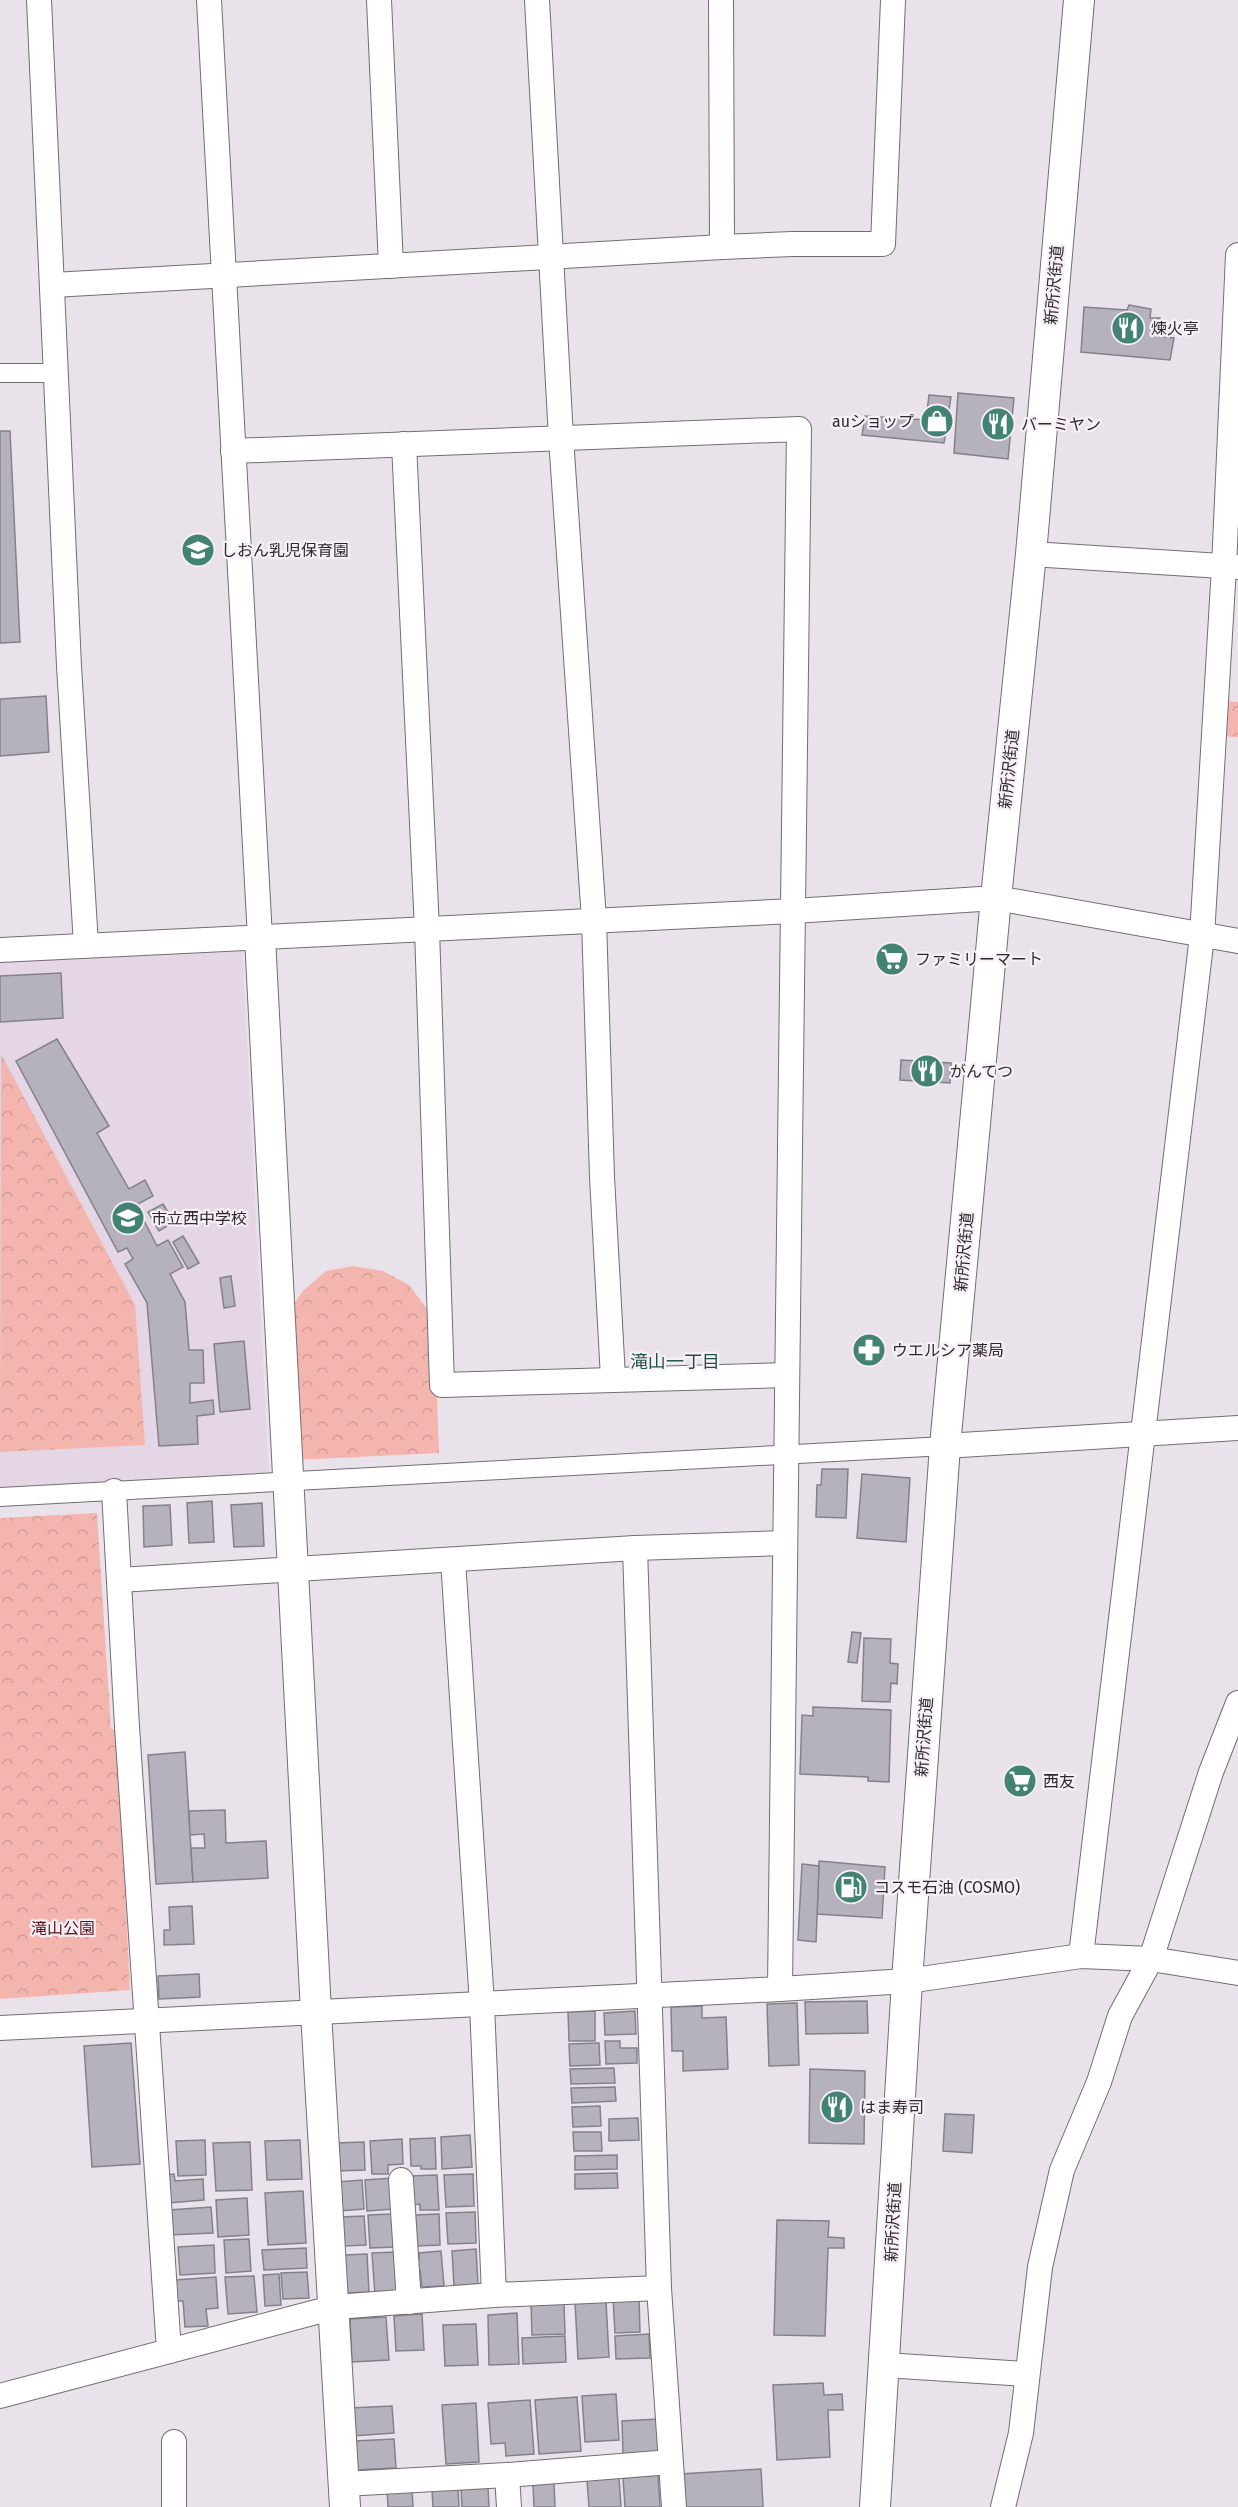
<svg xmlns="http://www.w3.org/2000/svg" width="1238" height="2507" viewBox="0 0 1238 2507" font-family="'Fira Sans','Noto Sans JP',sans-serif">
	<defs>
		<pattern id="park-crowns" width="20" height="18" patternUnits="userSpaceOnUse" patternTransform="scale(1.5)"><rect width="20" height="18" fill="#f4b5ae"/><path d="M2 6a3 3 0 1 1 6 0M12 15a3 3 0 1 1 6 0" fill="none" stroke="#d29c96"/></pattern>
	</defs>
	<rect width="100%" height="100%" fill="#eae2ea"/>
	<polygon fill="#e4d6e4" points="242,943 269,1476 0,1490 0,959"/>
	<g fill="url(#park-crowns)">
		<polygon points="1223,701 1238,702 1238,737 1221,736"/>
		<polygon points="1,1054 135,1305 145,1445 0,1452"/>
		<polygon points="353,1266 383,1271 409,1285 434,1318 439,1453 296,1460 286,1315 303,1291 326,1271"/>
		<polygon points="97,1513 111,1729 117,1730 130,1990 0,1999 0,1518"/>
	</g>
	<g fill="#b5b2bd" stroke="#83818b" stroke-width="1.5">
		<polygon points="1129,305 1151,309 1150,318 1160,318 1159,336 1174,338 1170,360 1081,352 1084,307 1127,310"/>
		<polygon points="958,393 1014,398 1008,459 954,453"/>
		<polygon points="929,395 951,397 944,443 862,435 865,416 926,420"/>
		<polygon points="0,431 10,431 20,642 0,643"/>
		<polygon points="46,696 49,752 0,756 0,699"/>
		<polygon points="61,973 63,1018 0,1022 0,976"/>
		<polygon points="57,1039 109,1126 97,1133 129,1189 145,1180 153,1196 136,1205 157,1246 168,1240 183,1267 170,1274 185,1302 189,1350 203,1350 204,1383 190,1383 190,1403 213,1400 214,1414 197,1416 198,1444 159,1446 147,1303 125,1264 133,1259 127,1248 118,1252 16,1061"/>
		<polygon points="901,1060 951,1063 950,1083 900,1080"/>
		<polygon points="163,1204 174,1222 159,1231 148,1212"/>
		<polygon points="183,1236 199,1263 188,1269 173,1242"/>
		<polygon points="231,1276 235,1306 224,1308 220,1278"/>
		<polygon points="244,1341 250,1409 220,1412 214,1344"/>
		<polygon points="822,1469 848,1469 846,1518 816,1517 817,1485 821,1485"/>
		<polygon points="862,1474 910,1478 906,1542 857,1538"/>
		<polygon points="212,1501 214,1542 189,1543 187,1503"/>
		<polygon points="262,1503 264,1546 234,1547 231,1505"/>
		<polygon points="170,1505 172,1545 144,1547 143,1506"/>
		<polygon points="852,1632 861,1633 857,1663 848,1662"/>
		<polygon points="864,1638 891,1639 890,1663 898,1664 897,1684 891,1683 890,1702 862,1701"/>
		<polygon points="813,1707 891,1710 889,1782 868,1781 868,1777 800,1774 802,1715 813,1716"/>
		<polygon points="185,1752 193,1882 156,1884 148,1755"/>
		<polygon points="225,1810 226,1843 266,1841 268,1878 193,1882 191,1848 205,1848 204,1834 190,1835 189,1811"/>
		<polygon points="819,1861 885,1867 882,1918 817,1914"/>
		<polygon points="802,1864 819,1866 816,1942 798,1940"/>
		<polygon points="192,1906 194,1944 164,1945 164,1930 170,1930 169,1907"/>
		<polygon points="199,1974 200,1997 159,1999 158,1976"/>
		<polygon points="867,2001 868,2033 806,2034 805,2002"/>
		<polygon points="797,2003 799,2065 769,2066 767,2004"/>
		<polygon points="702,2006 702,2018 726,2017 728,2069 683,2071 683,2051 672,2051 671,2007"/>
		<polygon points="595,2011 595,2041 569,2041 568,2012"/>
		<polygon points="635,2011 636,2034 605,2035 604,2013"/>
		<polygon points="605,2041 620,2041 620,2048 637,2048 637,2063 606,2064"/>
		<polygon points="131,2043 140,2164 92,2167 84,2046"/>
		<polygon points="599,2043 600,2065 570,2066 569,2044"/>
		<polygon points="614,2068 615,2083 571,2084 570,2069"/>
		<polygon points="810,2069 865,2071 864,2144 809,2143"/>
		<polygon points="615,2087 616,2101 572,2103 571,2088"/>
		<polygon points="600,2106 601,2126 573,2127 572,2107"/>
		<polygon points="945,2114 974,2115 972,2153 943,2151"/>
		<polygon points="638,2118 639,2140 609,2141 609,2119"/>
		<polygon points="573,2132 601,2132 602,2151 574,2151"/>
		<polygon points="470,2135 472,2167 442,2169 441,2137"/>
		<polygon points="435,2138 436,2169 421,2169 421,2166 411,2166 410,2139"/>
		<polygon points="402,2139 403,2164 388,2165 388,2174 372,2174 370,2141"/>
		<polygon points="205,2140 206,2175 178,2176 176,2141"/>
		<polygon points="300,2140 302,2179 267,2180 265,2141"/>
		<polygon points="250,2142 252,2190 216,2191 213,2143"/>
		<polygon points="364,2142 365,2170 338,2171 336,2143"/>
		<polygon points="617,2155 617,2169 575,2170 575,2156"/>
		<polygon points="617,2173 618,2188 575,2189 575,2174"/>
		<polygon points="174,2174 175,2181 203,2179 204,2200 168,2203 166,2175"/>
		<polygon points="473,2174 474,2206 446,2207 444,2175"/>
		<polygon points="437,2175 439,2210 420,2210 420,2204 412,2205 411,2176"/>
		<polygon points="392,2178 393,2209 367,2211 365,2180"/>
		<polygon points="362,2180 364,2209 339,2211 337,2182"/>
		<polygon points="303,2191 306,2243 268,2245 265,2193"/>
		<polygon points="247,2198 249,2235 218,2237 216,2200"/>
		<polygon points="211,2207 213,2233 170,2235 169,2210"/>
		<polygon points="475,2212 476,2243 448,2244 446,2213"/>
		<polygon points="394,2214 396,2247 370,2248 368,2215"/>
		<polygon points="439,2214 440,2245 417,2246 415,2215"/>
		<polygon points="364,2216 366,2245 343,2246 341,2217"/>
		<polygon points="777,2220 829,2221 828,2237 844,2238 844,2248 828,2248 825,2336 774,2335"/>
		<polygon points="249,2239 251,2271 226,2273 224,2240"/>
		<polygon points="214,2245 215,2273 180,2275 178,2247"/>
		<polygon points="306,2248 307,2268 264,2270 262,2250"/>
		<polygon points="476,2249 478,2284 454,2286 452,2251"/>
		<polygon points="441,2251 444,2286 422,2287 420,2270 416,2270 415,2259 419,2259 419,2253"/>
		<polygon points="396,2252 399,2293 375,2295 372,2253"/>
		<polygon points="367,2254 369,2292 346,2293 344,2255"/>
		<polygon points="307,2272 309,2298 283,2299 281,2273"/>
		<polygon points="279,2274 281,2305 265,2306 263,2275"/>
		<polygon points="254,2276 257,2312 228,2314 225,2277"/>
		<polygon points="216,2277 218,2308 206,2309 208,2326 185,2327 183,2301 176,2301 175,2280"/>
		<polygon points="639,2297 640,2332 615,2333 613,2298"/>
		<polygon points="606,2301 609,2357 578,2359 575,2302"/>
		<polygon points="564,2303 565,2334 532,2335 531,2304"/>
		<polygon points="517,2313 519,2364 489,2365 488,2315"/>
		<polygon points="422,2314 424,2350 396,2351 394,2316"/>
		<polygon points="386,2317 389,2360 352,2362 350,2319"/>
		<polygon points="476,2324 478,2365 445,2366 443,2325"/>
		<polygon points="649,2334 650,2358 616,2359 615,2336"/>
		<polygon points="565,2336 566,2362 523,2364 522,2338"/>
		<polygon points="823,2383 824,2395 842,2394 843,2410 828,2410 830,2457 777,2460 773,2385"/>
		<polygon points="616,2394 619,2440 585,2442 582,2396"/>
		<polygon points="577,2397 581,2451 539,2454 535,2400"/>
		<polygon points="530,2400 534,2454 506,2456 505,2443 491,2444 488,2403"/>
		<polygon points="476,2403 479,2462 446,2464 442,2405"/>
		<polygon points="392,2406 394,2433 352,2436 350,2408"/>
		<polygon points="658,2419 660,2452 623,2454 622,2421"/>
		<polygon points="394,2439 396,2468 356,2470 355,2441"/>
		<polygon points="761,2469 763,2507 682,2507 680,2474"/>
		<polygon points="658,2475 660,2507 625,2507 623,2478"/>
		<polygon points="619,2478 621,2507 589,2507 587,2480"/>
		<polygon points="554,2483 555,2507 534,2507 533,2484"/>
		<polygon points="488,2488 489,2507 462,2507 461,2489"/>
		<polygon points="412,2489 413,2507 388,2507 387,2490"/>
		<polygon points="458,2489 459,2507 433,2507 432,2490"/>
	</g>
	<g fill="none" stroke-linecap="round" stroke-linejoin="round">
		<defs>
			<g id="pedestrian">
				<polyline points="0,373 56,373"/>
				<polyline points="0,1497 945,1446"/>
			</g>
			<g id="minor">
				<polyline points="39,0 69,666 86,945"/>
				<polyline points="209,0 260,938"/>
				<polyline points="379,0 391,266"/>
				<polyline points="537,0 561,438 594,920 602,1177 613,1378"/>
				<polyline points="721,0 722,247"/>
				<polyline points="53,285 722,247 792,244 883,244 893,0"/>
				<polyline points="404,444 427,929 442,1385 786,1375"/>
				<path d="M233,451L799,429C794,949 784,1469 780,1989"/>
				<polyline points="1031,554 1238,567"/>
				<polyline points="0,950 794,911 996,898 1238,941"/>
				<polyline points="945,1446 1238,1428"/>
				<polyline points="114,1491 127,1727 169,2351"/>
				<polyline points="635,1548 659,2288 674,2507"/>
				<polyline points="453,1560 482,2004 494,2295"/>
				<polyline points="119,1580 635,1548 783,1543"/>
				<polyline points="1081,1956 1202,936 1224,567 1238,255"/>
				<polyline points="0,2028 780,1989 907,1981 1081,1956 1151,1959 1238,1973"/>
				<polyline points="401,2180 409,2302"/>
				<polyline points="884,2365 1027,2374"/>
				<polyline points="0,2396 335,2307 494,2295 659,2288"/>
				<polyline points="507,2475 509,2507"/>
				<polyline points="344,2484 507,2475 670,2462"/>
				<polyline points="174,2507 174,2442"/>
				<polyline points="1003,2507 1021,2433 1040,2267 1062,2170 1099,2082 1120,2016 1151,1959 1211,1772 1238,1703"/>
			</g>
			<g id="tertiary">
				<polyline points="260,938 316,2012 345,2507"/>
				<polyline points="875,2507 907,1981 945,1446 996,898 1031,554 1079,0"/>
			</g>
		</defs>
		<use href="#pedestrian" stroke="#746c74" stroke-width="20"/>
		<use href="#minor" stroke="#746c74" stroke-width="26"/>
		<use href="#tertiary" stroke="#746c74" stroke-width="32"/>
		<use href="#pedestrian" stroke="#fff" stroke-width="18"/>
		<use href="#minor" stroke="#fff" stroke-width="24"/>
		<use href="#tertiary" stroke="#fff" stroke-width="30"/>
	</g>
	<defs>
		<symbol id="restaurant-disc" viewBox="-11 -11 22 22"><circle r="9.5" fill="#428373" stroke="#f8eff8"/><path d="M-5-6h1v4h1v-4h1v4h1v-4h1v5L-1.5 .5V6h-2V.5L-5-1ZM5-6V6H3V1.5H1.5Q1.5-4 5-6Z" fill="#fff"/></symbol>
		<symbol id="shop-disc" viewBox="-11 -11 22 22"><circle r="9.5" fill="#428373" stroke="#f8eff8"/><path d="M-5-2.5h2.3a2.7 3.5 0 0 1 5.4 0H5L5.5 6h-11ZM-1.5-2.5h3a1.5 2.3 0 0 0-3 0Z" fill="#fff"/></symbol>
		<symbol id="school-disc" viewBox="-11 -11 22 22"><circle r="9.5" fill="#428373" stroke="#f8eff8"/><path d="M0-5L7-2L0 1L-7-2ZM-4 1L0 2.5L4 1V4Q0 6-4 4Z" fill="#fff"/></symbol>
		<symbol id="supermarket-disc" viewBox="-11 -11 22 22"><circle r="9.5" fill="#428373" stroke="#f8eff8"/><path d="M-6-5.5h2.5l.6 2H6L4.5 2H-2.5L-4.4-4H-6ZM-1.5 3.2a1.3 1.3 0 1 0 .1 0ZM3 3.2a1.3 1.3 0 1 0 .1 0Z" fill="#fff"/></symbol>
		<symbol id="pharmacy-disc" viewBox="-11 -11 22 22"><circle r="9.5" fill="#428373" stroke="#f8eff8"/><path d="M-2-6h4v4h4v4h-4v4h-4v-4h-4v-4h4Z" fill="#fff"/></symbol>
		<symbol id="fuel-disc" viewBox="-11 -11 22 22"><circle r="9.5" fill="#428373" stroke="#f8eff8"/><path d="M-5.5-6h7V0h2V4h1.3V-2.5L3-4.5l.8-.8L6-3V5H2.5V1h-1V6h-7ZM-4.2-4.7v3.2H.2V-4.7Z" fill="#fff"/></symbol>
	</defs>
	<g fill-rule="evenodd">
		<use href="#restaurant-disc" x="1109" y="309" width="38" height="38"/>
		<use href="#shop-disc" x="918" y="402" width="38" height="38"/>
		<use href="#restaurant-disc" x="979" y="405" width="38" height="38"/>
		<use href="#school-disc" x="179" y="531" width="38" height="38"/>
		<use href="#supermarket-disc" x="873" y="940" width="38" height="38"/>
		<use href="#restaurant-disc" x="908" y="1052" width="38" height="38"/>
		<use href="#school-disc" x="109" y="1199" width="38" height="38"/>
		<use href="#pharmacy-disc" x="850" y="1331" width="38" height="38"/>
		<use href="#supermarket-disc" x="1001" y="1762" width="38" height="38"/>
		<use href="#fuel-disc" x="832" y="1868" width="38" height="38"/>
		<use href="#restaurant-disc" x="818" y="2088" width="38" height="38"/>
	</g>
	<g text-anchor="middle" dominant-baseline="central" stroke-width="4.5" stroke-linejoin="round" paint-order="stroke">
		<g font-size="16" fill="#2d2a2d" stroke="#f8eff8">
			<text transform="translate(1054 285) rotate(-85)">新所沢街道</text>
			<text transform="translate(1009 769) rotate(-84)">新所沢街道</text>
			<text transform="translate(964 1252) rotate(-85)">新所沢街道</text>
			<text transform="translate(924 1737) rotate(-86)">新所沢街道</text>
			<text transform="translate(893 2222) rotate(-87)">新所沢街道</text>
		</g>
		<g font-size="16" fill="#2d2a2d" stroke="#f8eff8" text-anchor="start">
			<text x="1151" y="328">煉火亭</text>
			<text x="914" y="421" text-anchor="end">auショップ</text>
			<text x="1021" y="424">バーミヤン</text>
			<text x="221" y="550">しおん乳児保育園</text>
			<text x="915" y="959">ファミリーマート</text>
			<text x="950" y="1071">がんてつ</text>
			<text x="151" y="1218">市立西中学校</text>
			<text x="892" y="1350">ウエルシア薬局</text>
			<text x="1043" y="1781">西友</text>
			<text x="874" y="1887">コスモ石油 (COSMO)</text>
			<text x="860" y="2107">はま寿司</text>
		</g>
		<g font-size="16" fill="#5d1213" stroke="#f8eff8">
			<text x="63" y="1928">滝山公園</text>
		</g>
		<g font-size="18" fill="#1e5448" stroke="#f8eff8">
			<text x="675" y="1362">滝山一丁目</text>
		</g>
	</g>
</svg>
